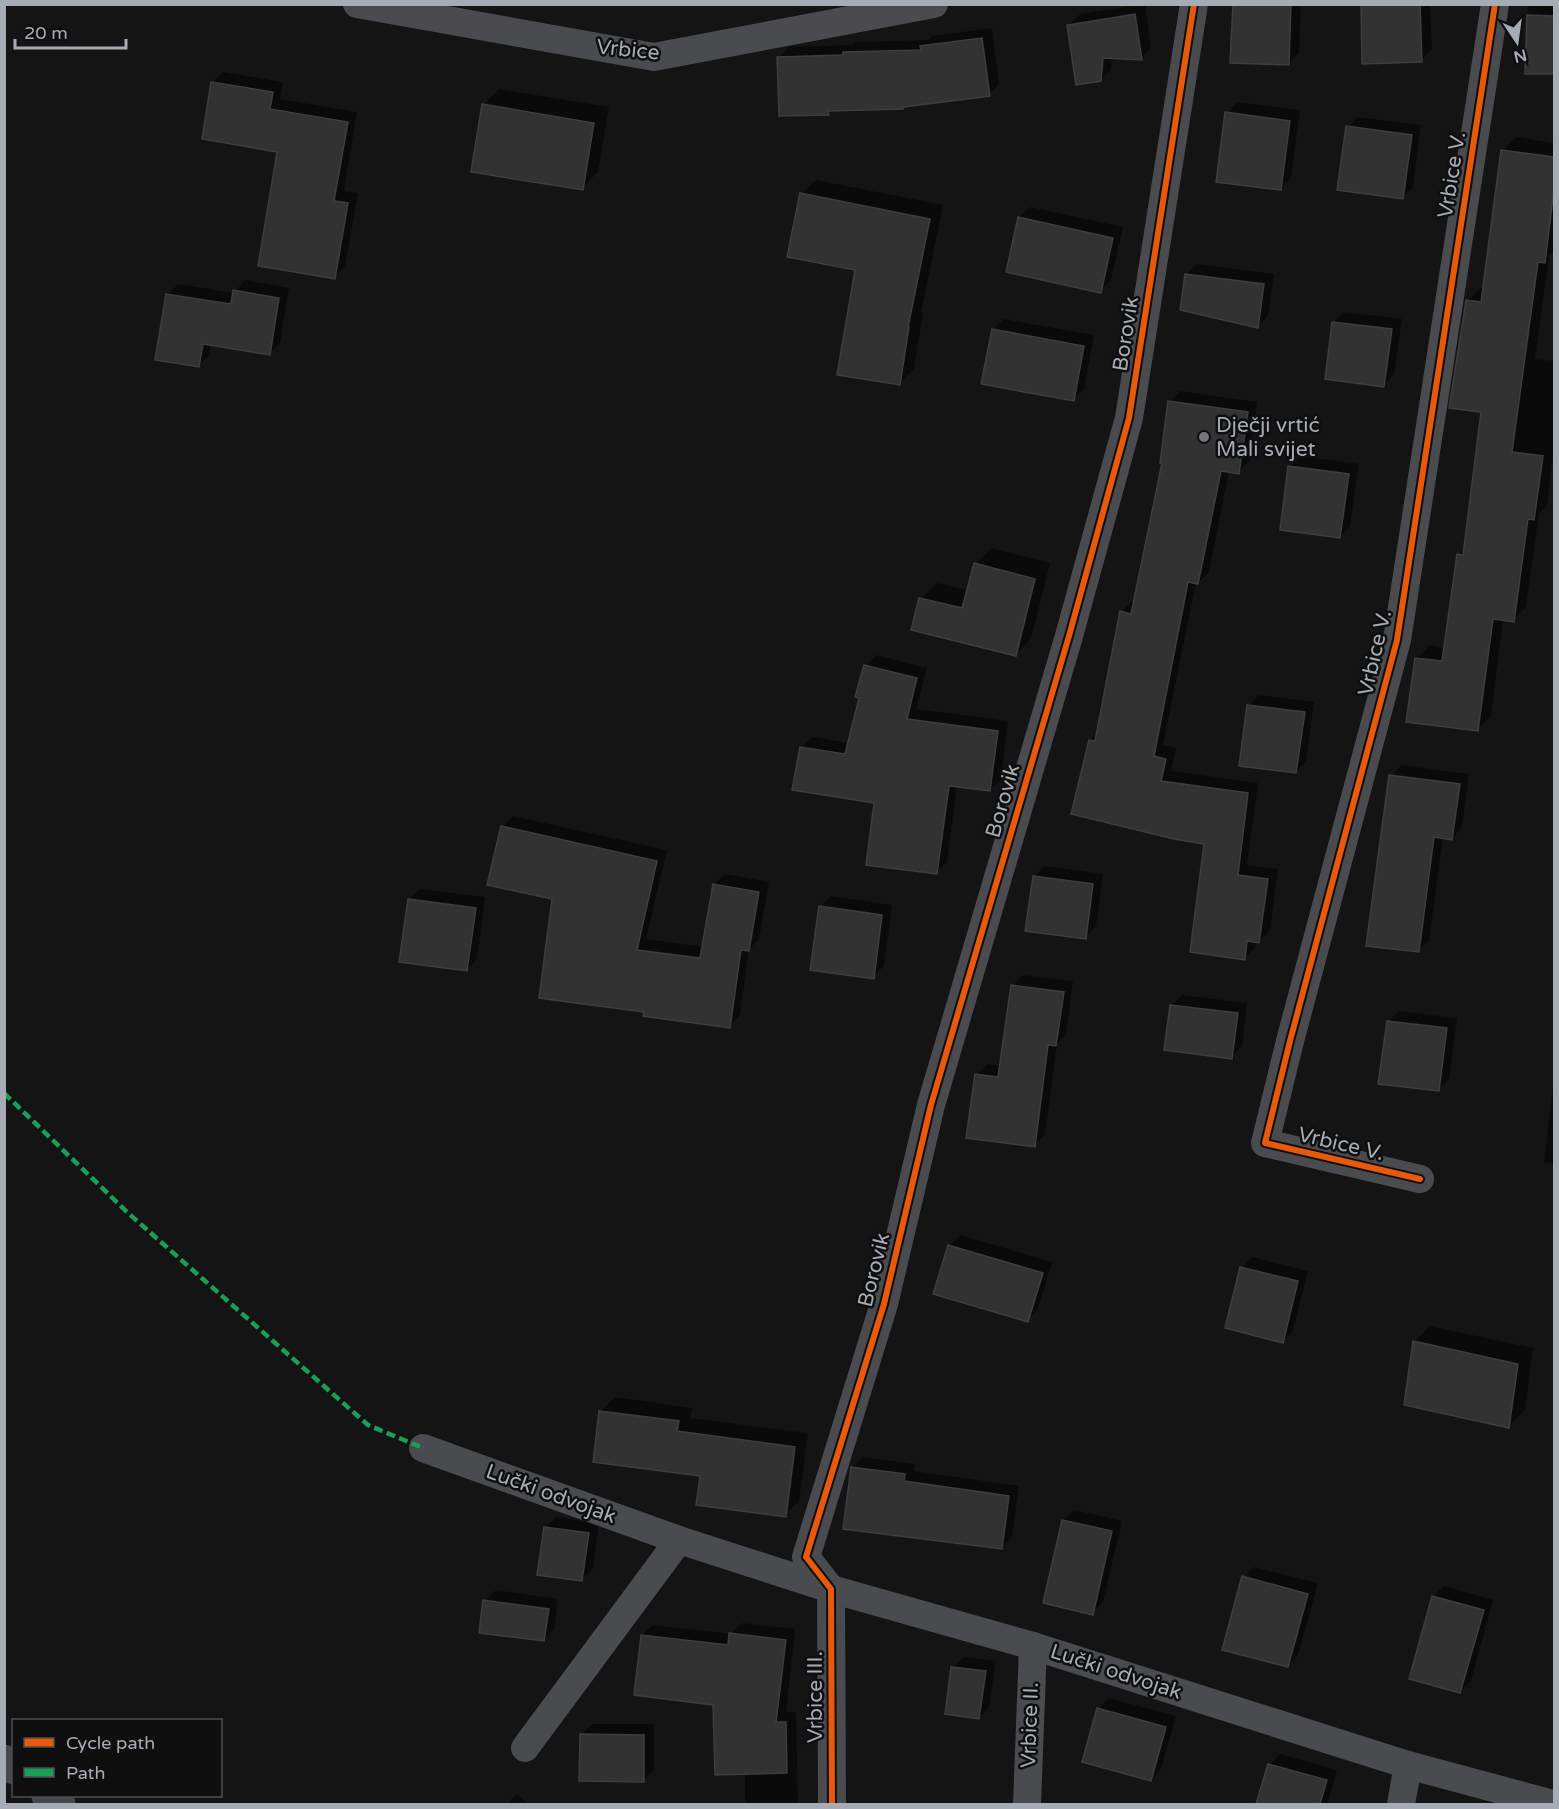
<svg xmlns="http://www.w3.org/2000/svg" width="1559" height="1809" viewBox="0 0 1559 1809" font-family="'Varela Round',sans-serif">
	<rect width="100%" height="100%" fill="#141415"/>
	<g fill="#0007">
		<polygon points="1145,4 1151,48 1141,58 1112,57 1111,69 1101,80 1069,25 1080,14"/>
		<polygon points="1234,4 1301,4 1299,53 1288,64"/>
		<polygon points="1363,4 1430,4 1432,50 1421,60"/>
		<polygon points="1528,4 1554,4 1554,73 1526,72"/>
		<polygon points="992,28 999,84 989,95 905,105 903,108 832,110 828,113 778,58 789,47 852,45 855,42 929,40 932,36"/>
		<polygon points="223,72 283,82 280,99 357,112 344,191 358,193 345,266 335,277 278,151 213,82"/>
		<polygon points="499,89 609,107 598,172 582,188 483,105"/>
		<polygon points="1237,102 1300,110 1291,178 1280,188 1227,113"/>
		<polygon points="1358,117 1421,125 1413,187 1402,197 1348,127"/>
		<polygon points="1516,137 1554,143 1554,251 1549,256 1535,359 1554,361 1554,447 1547,506 1539,513 1526,607 1513,620 1503,619 1491,716 1478,729 1416,659 1430,645 1445,648 1458,555 1465,548 1483,411 1467,301 1481,288 1484,288 1503,151"/>
		<polygon points="816,180 943,205 921,313 923,313 914,369 899,383 857,269 801,194"/>
		<polygon points="1030,207 1123,227 1111,280 1100,291 1020,217"/>
		<polygon points="1197,264 1274,274 1268,315 1258,326 1186,275"/>
		<polygon points="245,280 289,288 280,343 269,354 211,344 209,355 198,366 168,294 178,284 234,293"/>
		<polygon points="1344,312 1402,319 1394,374 1384,385 1334,322"/>
		<polygon points="1004,319 1094,335 1084,389 1073,399 993,329"/>
		<polygon points="1180,391 1257,402 1249,461 1239,472 1229,471 1209,572 1198,583 1196,582 1163,745 1176,748 1171,771 1258,783 1247,865 1278,869 1270,930 1259,941 1256,941 1255,948 1244,958 1206,843 1090,740 1098,732 1121,612 1132,601 1135,602 1164,462 1170,402"/>
		<polygon points="1300,456 1359,464 1350,526 1340,537 1290,467"/>
		<polygon points="991,548 1050,563 1031,639 1015,655 921,599 937,583 968,590 975,564"/>
		<polygon points="876,655 927,668 916,709 1008,721 1001,779 990,790 957,786 947,862 936,872 876,802 801,748 812,737 849,743 861,697 865,666"/>
		<polygon points="1259,695 1314,702 1306,761 1296,772 1249,705"/>
		<polygon points="1401,765 1469,774 1462,827 1452,838 1443,837 1429,940 1418,951 1391,776"/>
		<polygon points="513,816 667,850 646,939 704,947 714,885 725,874 769,882 759,939 749,949 740,1015 730,1026 646,1010 554,898 503,827"/>
		<polygon points="1045,866 1103,874 1096,926 1085,937 1034,877"/>
		<polygon points="420,889 485,897 477,959 467,970 409,899"/>
		<polygon points="831,896 892,905 884,966 873,977 820,907"/>
		<polygon points="1023,975 1073,981 1066,1034 1057,1044 1045,1135 1034,1145 976,1075 987,1064 1001,1066 1012,986"/>
		<polygon points="1182,995 1247,1003 1242,1046 1231,1057 1171,1006"/>
		<polygon points="1399,1011 1457,1018 1449,1079 1438,1090 1389,1021"/>
		<polygon points="1554,1079 1554,1163 1544,1162"/>
		<polygon points="960,1235 1052,1262 1038,1309 1027,1320 949,1246"/>
		<polygon points="1252,1257 1308,1271 1293,1331 1282,1341 1242,1268"/>
		<polygon points="1430,1326 1533,1348 1525,1410 1509,1426 1414,1342"/>
		<polygon points="615,1397 692,1408 690,1418 808,1433 799,1501 785,1515 702,1475 601,1411"/>
		<polygon points="863,1457 915,1464 914,1471 1019,1486 1012,1537 1001,1548 853,1467"/>
		<polygon points="1074,1510 1122,1521 1103,1602 1092,1613 1063,1520"/>
		<polygon points="556,1517 599,1523 593,1568 582,1579 545,1528"/>
		<polygon points="1254,1567 1318,1583 1298,1655 1287,1666 1244,1577"/>
		<polygon points="1444,1586 1493,1600 1471,1681 1460,1691 1433,1596"/>
		<polygon points="496,1590 558,1599 554,1629 543,1640 485,1601"/>
		<polygon points="742,1623 795,1629 786,1712 796,1712 798,1804 745,1804 745,1773 714,1703 642,1635 653,1625 731,1634"/>
		<polygon points="964,1657 996,1661 989,1707 979,1718 953,1667"/>
		<polygon points="1109,1698 1176,1716 1161,1769 1151,1780 1099,1709"/>
		<polygon points="592,1724 654,1724 654,1770 643,1780 582,1734"/>
		<polygon points="1280,1754 1337,1770 1327,1804 1258,1804 1269,1765"/>
		<polygon points="517,1794 528,1804 507,1804"/>
	</g>
	<g fill="#323233" stroke="#3d3e41" stroke-width="1.5">
		<polygon points="1233,4 1291,4 1289,65 1230,63"/>
		<polygon points="1361,4 1420,4 1422,62 1362,64"/>
		<polygon points="1135,14 1142,60 1103,58 1101,81 1076,85 1067,25"/>
		<polygon points="1527,15 1554,16 1554,74 1525,74"/>
		<polygon points="982,38 990,96 903,107 903,109 828,111 829,115 779,116 777,57 843,55 843,52 921,50 920,46"/>
		<polygon points="211,82 273,92 270,109 348,122 334,201 348,203 335,279 258,266 277,152 202,139"/>
		<polygon points="482,104 594,123 583,190 471,172"/>
		<polygon points="1225,112 1290,121 1281,190 1216,182"/>
		<polygon points="1346,126 1412,135 1403,199 1337,190"/>
		<polygon points="1501,150 1554,157 1554,189 1545,263 1538,262 1512,452 1543,456 1534,520 1528,519 1514,622 1493,619 1478,731 1406,722 1415,658 1442,661 1457,554 1463,555 1481,412 1449,408 1466,300 1481,302"/>
		<polygon points="800,193 930,219 908,327 909,327 900,385 837,375 855,270 787,257"/>
		<polygon points="1018,217 1113,238 1101,293 1006,272"/>
		<polygon points="1185,274 1264,284 1258,328 1180,310"/>
		<polygon points="233,290 279,298 270,355 203,344 199,367 155,360 166,294 231,304"/>
		<polygon points="1332,322 1392,329 1384,387 1325,379"/>
		<polygon points="992,329 1084,346 1074,401 981,384"/>
		<polygon points="1168,401 1248,412 1239,474 1221,471 1198,584 1188,582 1154,756 1166,759 1161,781 1248,793 1238,875 1268,879 1259,943 1247,941 1245,960 1190,952 1204,844 1174,839 1071,814 1089,740 1095,741 1120,611 1131,614 1162,463 1160,463"/>
		<polygon points="1288,466 1349,474 1340,538 1280,530"/>
		<polygon points="974,563 1035,579 1016,656 911,630 919,598 962,608"/>
		<polygon points="864,665 917,678 907,719 998,731 990,791 949,786 937,874 866,865 874,803 792,790 800,747 845,754 859,698 855,697"/>
		<polygon points="1247,705 1305,712 1296,773 1239,766"/>
		<polygon points="1389,775 1460,784 1452,840 1434,837 1419,952 1366,946"/>
		<polygon points="501,826 657,861 637,950 700,958 713,884 759,892 749,951 741,950 730,1028 643,1016 644,1012 539,998 552,899 487,885"/>
		<polygon points="1033,876 1093,884 1086,939 1025,931"/>
		<polygon points="408,899 476,908 467,971 399,962"/>
		<polygon points="819,906 882,915 874,979 810,970"/>
		<polygon points="1011,985 1064,992 1056,1046 1048,1045 1035,1147 966,1138 975,1074 998,1077"/>
		<polygon points="1170,1005 1238,1013 1232,1059 1164,1050"/>
		<polygon points="1387,1021 1447,1028 1439,1091 1378,1084"/>
		<polygon points="948,1245 1043,1273 1028,1322 933,1294"/>
		<polygon points="1240,1267 1298,1281 1283,1343 1225,1328"/>
		<polygon points="1413,1341 1518,1364 1509,1428 1404,1405"/>
		<polygon points="599,1411 679,1421 677,1431 795,1447 786,1517 696,1505 700,1476 593,1462"/>
		<polygon points="851,1467 905,1474 904,1481 1009,1496 1002,1549 843,1529"/>
		<polygon points="1062,1520 1112,1531 1093,1615 1043,1603"/>
		<polygon points="544,1527 589,1533 582,1581 537,1575"/>
		<polygon points="1242,1576 1308,1594 1288,1667 1222,1650"/>
		<polygon points="1432,1596 1484,1610 1460,1693 1409,1679"/>
		<polygon points="483,1600 549,1609 544,1641 479,1633"/>
		<polygon points="729,1633 786,1640 776,1722 786,1722 787,1773 715,1775 713,1705 634,1695 641,1635 728,1645"/>
		<polygon points="951,1667 986,1671 979,1719 945,1714"/>
		<polygon points="1097,1708 1166,1727 1151,1781 1082,1762"/>
		<polygon points="580,1734 644,1735 644,1782 579,1781"/>
		<polygon points="1268,1764 1327,1780 1320,1804 1256,1804"/>
	</g>
	<g fill="none" stroke-linecap="round" stroke-linejoin="round">
		<g stroke="#4a4b4e" stroke-width="28">
			<polyline points="357,4 654,57 934,4"/>
			<polyline points="1420,1179 1265,1143 1290,1041 1397,640 1495,4"/>
			<polyline points="423,1448 679,1540 831,1589 1033,1646 1408,1765 1553,1804"/>
			<polyline points="525,1748 679,1540"/>
			<polyline points="832,1804 831,1589 806,1557 884,1304 931,1105 1069,636 1129,418 1194,4"/>
			<polyline points="1027,1804 1033,1646"/>
			<polyline points="1401,1804 1408,1765"/>
		</g>
		<g stroke="#47484a" stroke-width="33">
			<polyline points="4,1761 14,1768"/>
			<polyline points="48,1796 59,1804"/>
		</g>
		<polyline stroke="#1a9f57" stroke-width="4.5" stroke-dasharray="9 4.5" stroke-linecap="butt" points="4,1093 127,1212 368,1425 423,1448"/>
		<defs>
			<g id="cycleway">
				<polyline points="1420,1179 1265,1143 1290,1041 1397,640 1495,4"/>
				<polyline points="832,1804 831,1589 806,1557 884,1304 931,1105 1069,636 1129,418 1194,4"/>
			</g>
		</defs>
		<use href="#cycleway" stroke="#0f0f10" stroke-width="10"/>
		<use href="#cycleway" stroke="#e8590c" stroke-width="6"/>
	</g>
	<circle fill="#74777c" stroke="#0f0f10" stroke-width="2" cx="1204" cy="437" r="6"/>
	<g text-anchor="middle" dominant-baseline="central" stroke-width="5" stroke-linejoin="round" paint-order="stroke">
		<g font-size="21" fill="#a7acb4" stroke="#0f0f10">
			<text transform="translate(628 50) rotate(6)">Vrbice</text>
			<text transform="translate(1452 175) rotate(-81)">Vrbice V.</text>
			<text transform="translate(1126 334) rotate(-81)">Borovik</text>
			<text transform="translate(1375 653) rotate(-77)">Vrbice V.</text>
			<text transform="translate(1003 801) rotate(-74)">Borovik</text>
			<text transform="translate(1341 1144) rotate(13)">Vrbice V.</text>
			<text transform="translate(874 1270) rotate(-76)">Borovik</text>
			<text transform="translate(551 1494) rotate(20)">Lučki odvojak</text>
			<text transform="translate(1116 1672) rotate(18)">Lučki odvojak</text>
			<text transform="translate(815 1697) rotate(-90)">Vrbice III.</text>
			<text transform="translate(1030 1725) rotate(-88)">Vrbice II.</text>
		</g>
		<g font-size="21" fill="#a7acb4" stroke="#0f0f10" text-anchor="start">
			<text x="1216" y="425">Dječji vrtić<tspan x="1216" dy="24">Mali svijet</tspan></text>
		</g>
	</g>
	<rect width="1559" height="1809" fill="none" stroke="#a7acb4" stroke-width="12"/>
	<rect x="12" y="1719" width="210" height="78" fill="#0f0f10" stroke="#4c4e52" stroke-width="1.5"/>
	<rect x="24" y="1738" width="30" height="9" fill="#e8590c" stroke="#4c4e52" stroke-width="1.5"/>
	<text x="66" y="1749" font-size="18" fill="#a7acb4">Cycle path</text>
	<rect x="24" y="1768" width="30" height="9" fill="#1a9f57" stroke="#4c4e52" stroke-width="1.5"/>
	<text x="66" y="1779" font-size="18" fill="#a7acb4">Path</text>
	<g transform="translate(1517 42) rotate(167)" stroke="#0f0f10" stroke-width="4.5" paint-order="stroke">
	<path d="M0-4.5L10 22L0 15L-10 22Z" fill="#a7acb4"/>
	<text y="-9" font-size="16" font-weight="bold" text-anchor="middle" fill="#a7acb4">N</text>
	</g>
	<path d="M15 39v9h111v-9" fill="none" stroke="#a7acb4" stroke-width="3"/>
	<text x="24" y="39" font-size="18" fill="#a7acb4" stroke="#0f0f10" stroke-width="4.5" paint-order="stroke">20 m</text>
</svg>
